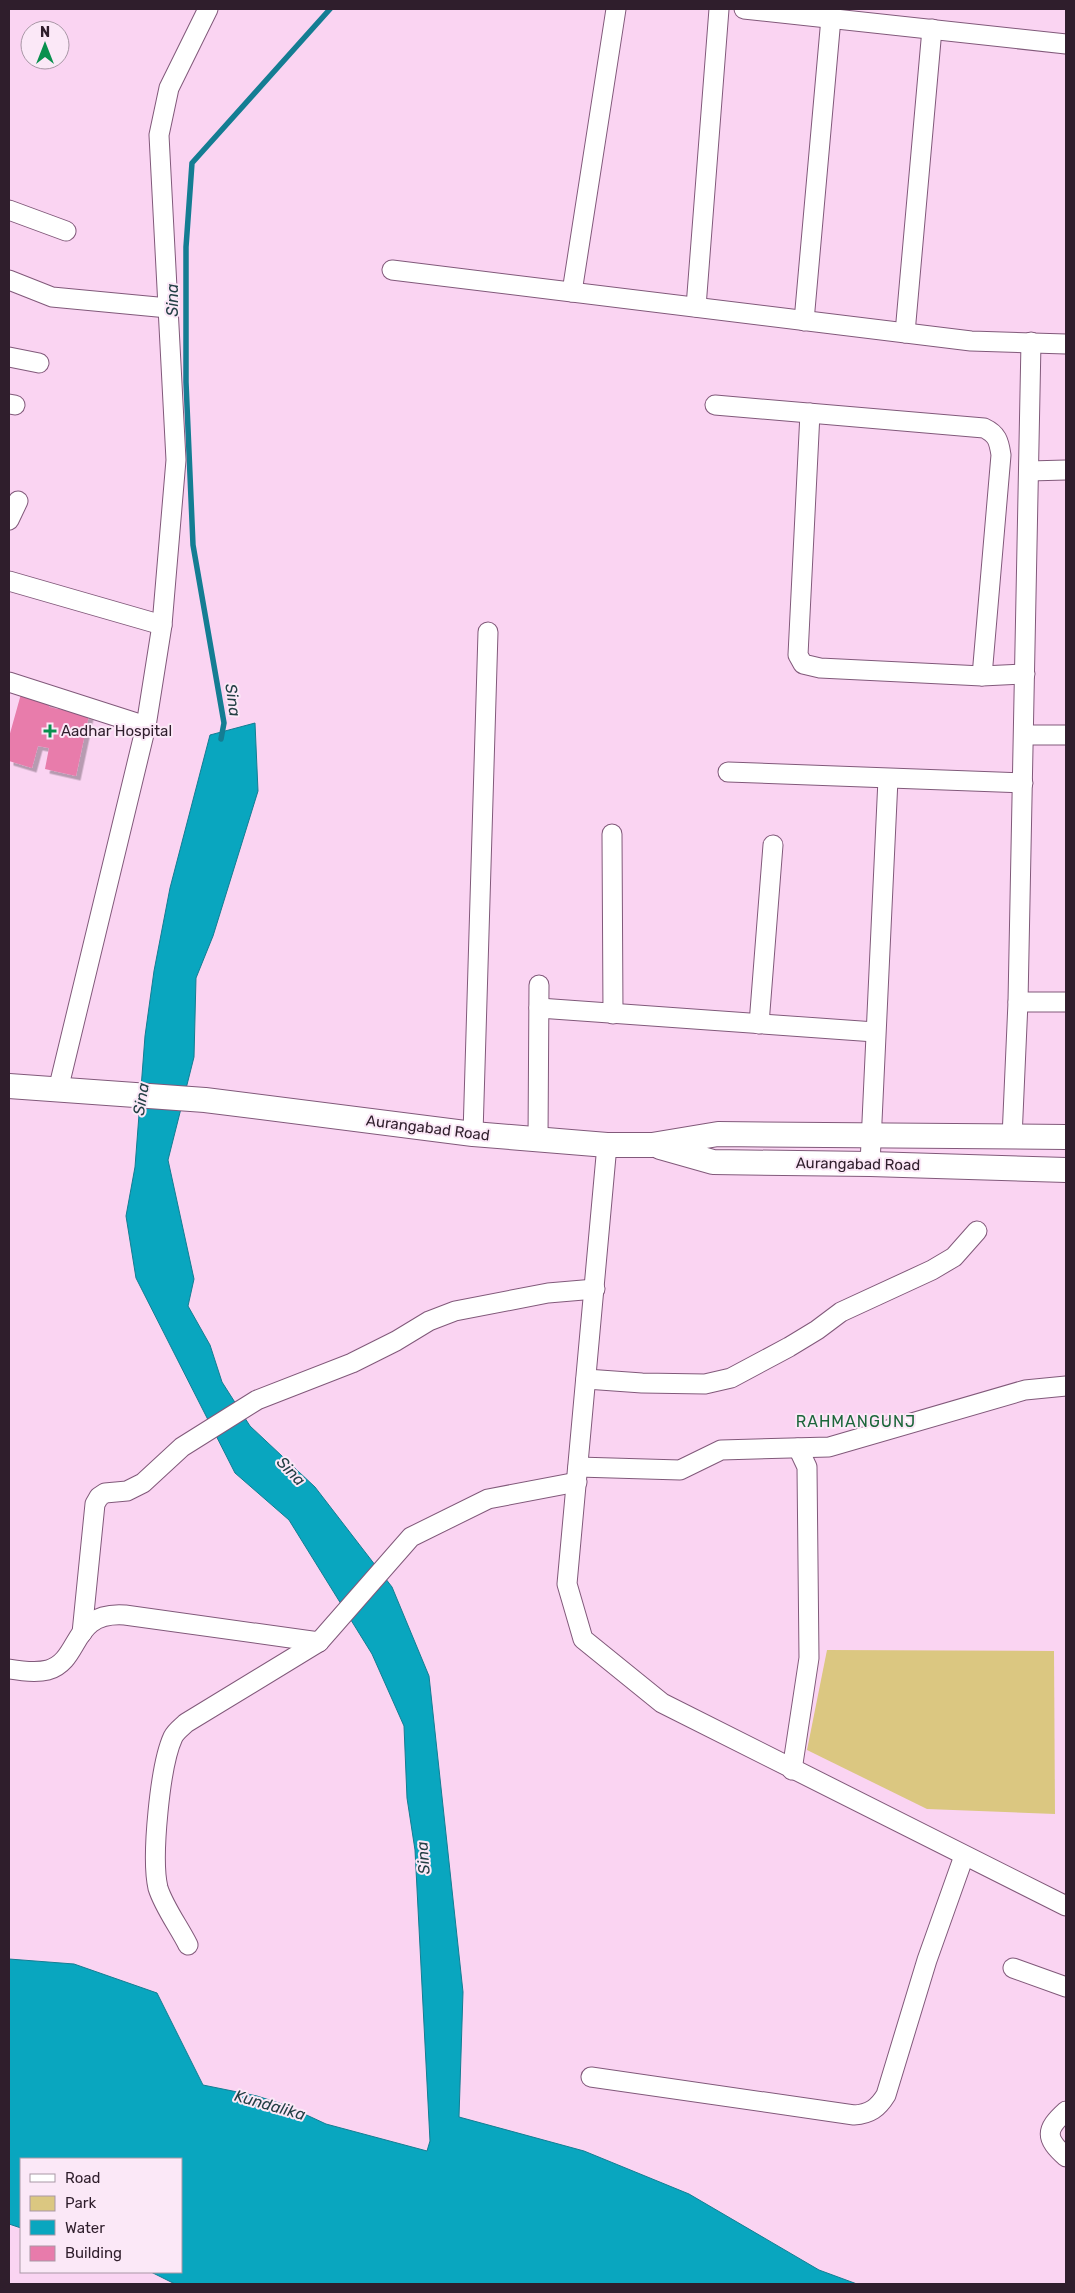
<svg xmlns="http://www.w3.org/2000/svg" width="1075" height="2293" viewBox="0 0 1075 2293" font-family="Rubik,sans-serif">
	<defs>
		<filter id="shadow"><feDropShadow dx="4.5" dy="4.5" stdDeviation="0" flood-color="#0004"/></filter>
	</defs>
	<rect width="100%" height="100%" fill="#fad4f2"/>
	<polygon fill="#dbc781" points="827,1650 1054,1651 1055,1814 927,1809 807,1750"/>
	<polygon fill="#09a6bf" stroke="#147d93" points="255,723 258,791 213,936 196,978 194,1057 168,1160 194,1279 188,1306 210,1345 222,1382 250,1426 315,1487 392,1587 429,1676 463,1992 459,2117 584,2151 689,2194 819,2270 857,2284 175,2284 151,2272 181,2272 181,2159 21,2159 21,2228 9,2224 9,1959 74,1964 157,1993 203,2085 257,2096 285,2105 326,2124 427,2151 430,2141 415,1850 407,1798 404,1726 372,1654 289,1520 235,1473 136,1278 126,1216 135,1167 145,1036 154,971 170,888 210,735"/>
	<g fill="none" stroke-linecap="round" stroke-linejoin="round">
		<polyline stroke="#147d93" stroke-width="5.5" points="221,739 224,723 193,545 186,382 186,247 192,163 330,9"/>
	</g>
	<polygon fill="#e87bab" filter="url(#shadow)" points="21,694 50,702 49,707 89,715 76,776 45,769 49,748 38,746 32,768 9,761 9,737"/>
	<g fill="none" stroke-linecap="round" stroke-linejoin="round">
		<defs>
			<g id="minor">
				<polyline points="744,9 1066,44"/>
				<polyline points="9,210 66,231"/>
				<polyline points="392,270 971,341 1066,344"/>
				<polyline points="9,280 52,297 168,308"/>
				<polyline points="572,292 616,9"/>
				<polyline points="696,307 719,9"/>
				<polyline points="804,321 831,18"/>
				<polyline points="905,333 932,29"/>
				<polyline points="9,357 39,363"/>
				<polyline points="9,404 15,405"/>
				<path d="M715,405L984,428C997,434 999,441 1001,455L982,676"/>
				<polyline points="810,413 798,655 803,664 820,668 982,676 1025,674"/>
				<polyline points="1029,471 1066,470"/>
				<polyline points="9,520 18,501"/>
				<polyline points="9,581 162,625"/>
				<polyline points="9,682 146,726"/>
				<polyline points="1024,735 1066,735"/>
				<polyline points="728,772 1023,783"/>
				<polyline points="612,834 613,1014"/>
				<polyline points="1018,1002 1066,1002"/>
				<polyline points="539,1008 875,1032"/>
				<polyline points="759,1024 773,845"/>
				<polyline points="58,1090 146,726 162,625 176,460 159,135 169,88 208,9"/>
				<polyline points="473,1134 488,632"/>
				<polyline points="1012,1138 1018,1002 1031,342"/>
				<polyline points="538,1140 539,985"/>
				<polyline points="607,1145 567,1584 583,1639 662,1703 1066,1906"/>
				<polyline points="870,1164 888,779"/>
				<polyline points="586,1379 642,1383 705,1384 731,1378 789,1347 817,1330 841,1312 932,1270 954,1257 977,1231"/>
				<polyline points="578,1467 680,1470 721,1450 829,1447 1025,1390 1066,1386"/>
				<polyline points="82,1633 95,1504 99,1497 105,1493 127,1491 143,1483 182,1447 257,1400 352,1363 396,1341 429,1321 455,1311 548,1293 595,1289"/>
				<path d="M9,1669C21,1671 36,1673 48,1670C82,1660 70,1611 125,1615L319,1642L411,1537L488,1499L577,1482"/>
				<polyline points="792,1770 809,1658 807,1467 798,1448"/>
				<path d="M188,1945C179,1927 164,1907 158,1888C151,1858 160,1765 173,1737C176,1731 182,1727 186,1723L319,1642"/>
				<polyline points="1013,1968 1066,1987"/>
				<path d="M591,2077L854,2115C870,2114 878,2108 886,2095L927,1960L964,1856"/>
				<path d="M1066,2111C1045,2130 1045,2138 1066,2157"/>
			</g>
			<g id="major">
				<polyline points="9,1086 205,1100 473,1134 607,1145 652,1145 718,1134 1066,1137"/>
				<polyline points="660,1147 713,1162 870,1164 1066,1170"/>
			</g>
		</defs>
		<use href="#minor" stroke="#81597a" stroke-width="21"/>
		<use href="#major" stroke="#81597a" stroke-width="26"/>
		<use href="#minor" stroke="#fff" stroke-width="19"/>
		<use href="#major" stroke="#fff" stroke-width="24"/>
	</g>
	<path fill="#08904e" stroke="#fbe8f7" stroke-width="2" d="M47.5 723.5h5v5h5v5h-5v5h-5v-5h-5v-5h5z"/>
	<g text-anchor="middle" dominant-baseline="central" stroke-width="4" stroke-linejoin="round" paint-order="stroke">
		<g font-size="15" fill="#2f1e2c" stroke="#fbe8f7" text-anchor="start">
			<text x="61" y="731">Aadhar Hospital</text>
		</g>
		<g font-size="15" fill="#2f1e2c" stroke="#fbe8f7">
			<text transform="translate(428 1128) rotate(7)">Aurangabad Road</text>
			<text transform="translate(858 1164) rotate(1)">Aurangabad Road</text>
		</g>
		<g font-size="16" font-style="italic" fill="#233f45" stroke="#fbe8f7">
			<text transform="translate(172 300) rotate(-90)">Sina</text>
			<text transform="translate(233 700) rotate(82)">Sina</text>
			<text transform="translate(141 1099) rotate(-81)">Sina</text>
			<text transform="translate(291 1471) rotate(46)">Sina</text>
			<text transform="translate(423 1858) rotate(-94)">Sina</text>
			<text transform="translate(270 2105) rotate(16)">Kundalika</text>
		</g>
		<g font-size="16" letter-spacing="1" fill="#1c663b" stroke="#fbe8f7">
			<text x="856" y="1421">RAHMANGUNJ</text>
		</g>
	</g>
	<rect width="1075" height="2293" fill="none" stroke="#2f1e2c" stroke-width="20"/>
	<rect x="20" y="2158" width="162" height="115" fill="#fbe8f7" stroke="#a997a6"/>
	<rect x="30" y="2174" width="25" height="8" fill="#ffffff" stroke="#a997a6"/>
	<text x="65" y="2183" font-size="15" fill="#2f1e2c">Road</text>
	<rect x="30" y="2196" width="25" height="15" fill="#dbc781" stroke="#a997a6"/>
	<text x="65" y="2208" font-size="15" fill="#2f1e2c">Park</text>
	<rect x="30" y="2220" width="25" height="15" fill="#09a6bf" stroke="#a997a6"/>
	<text x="65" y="2233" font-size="15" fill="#2f1e2c">Water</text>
	<rect x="30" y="2246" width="25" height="15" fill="#e87bab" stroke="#a997a6"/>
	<text x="65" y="2258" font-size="15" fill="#2f1e2c">Building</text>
	<g transform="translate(45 45)"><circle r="24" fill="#fbe8f7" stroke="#a997a6"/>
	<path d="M0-4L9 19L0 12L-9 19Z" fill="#08904e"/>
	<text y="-8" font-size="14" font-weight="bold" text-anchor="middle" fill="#2f1e2c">N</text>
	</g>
</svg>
